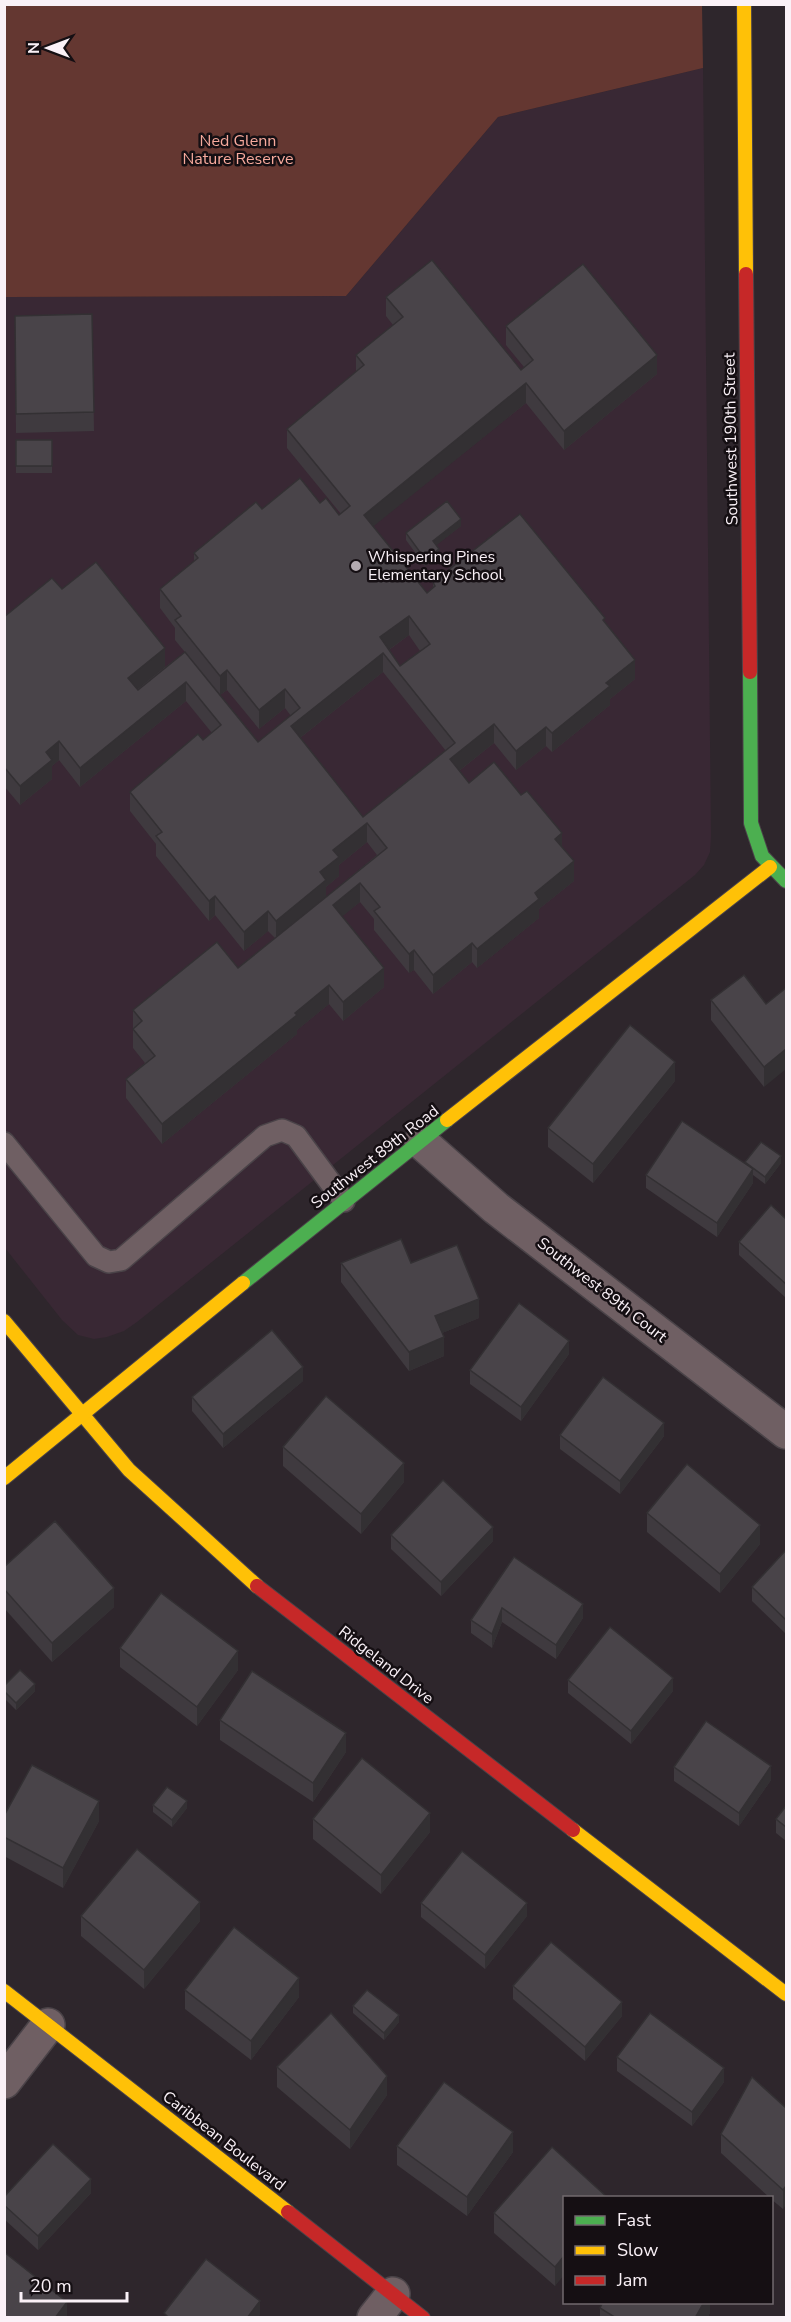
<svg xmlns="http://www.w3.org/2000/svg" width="791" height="2322" viewBox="0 0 791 2322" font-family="'Nunito Sans',sans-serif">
	<rect width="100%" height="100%" fill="#2e262c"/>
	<polygon fill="#392834" points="703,68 711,836 710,852 704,865 695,875 137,1322 124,1331 107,1337 94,1339 78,1335 62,1320 5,1248 5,297 346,296 498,117"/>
	<polygon fill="#643731" points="4,5 702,5 703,68 498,117 346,296 5,297"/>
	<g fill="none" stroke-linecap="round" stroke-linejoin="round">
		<defs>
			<polyline id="lane" points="4,1143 96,1256 109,1262 121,1260 265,1136 282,1130 296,1136 344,1201"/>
			<g id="street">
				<polyline points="421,1142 496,1208 786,1432"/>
				<polyline points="4,2082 48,2025"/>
				<polyline points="374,2318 393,2294"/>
			</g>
			<g id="fast">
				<polyline points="750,672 751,823 762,856 786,881"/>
				<polyline points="243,1283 447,1120"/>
			</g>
			<g id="slow">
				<polyline points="744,4 746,274"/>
				<polyline points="447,1120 770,867"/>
				<polyline points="4,1321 129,1470 257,1586"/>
				<polyline points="4,1478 243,1283"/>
				<polyline points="573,1830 786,1994"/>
				<polyline points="4,1991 288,2212"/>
			</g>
			<g id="jam">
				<polyline points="746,274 750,672"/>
				<polyline points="257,1586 573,1830"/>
				<polyline points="288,2212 423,2318"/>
			</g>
		</defs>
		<use href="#lane" stroke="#4a4348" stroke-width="24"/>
		<use href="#street" stroke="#4a4348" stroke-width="36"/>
		<use href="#fast" stroke="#4a4348" stroke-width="16"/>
		<use href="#slow" stroke="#4a4348" stroke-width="16"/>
		<use href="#jam" stroke="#4a4348" stroke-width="16"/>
		<use href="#lane" stroke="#6f5f63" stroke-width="21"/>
		<use href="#street" stroke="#6f5f63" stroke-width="33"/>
		<use href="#fast" stroke="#4caf50" stroke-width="14"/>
		<use href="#slow" stroke="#ffc107" stroke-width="14"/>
		<use href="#jam" stroke="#c62828" stroke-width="14"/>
	</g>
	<g fill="#3f3a3f" fill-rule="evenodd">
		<path d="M386,297L521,370L524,367L506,345V326L657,374L564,450L526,403L373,526L427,593L433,588V582L605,623L635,679L610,699V705L552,752L546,746L516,770L494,743L459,771L469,783L562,846L574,881L539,909V918L477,968L472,962L433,994L414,970L409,973L374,930V919L360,902L342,916L384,987L343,1021L329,1004L297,1030V1034L162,1144L126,1098V1079L145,1063L133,1048V1010L238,968L275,938L268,931L244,951L215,915L209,921L156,856V844L130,811V792L212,733L186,701L80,787L59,760L52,766V779L20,805L4,786V617L62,589L165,667L185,652L258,742L291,716L285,708L259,729L227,690L220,695L175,640V628L160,608V589L194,561V553L262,509L320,503L339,515L341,514L287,448V429L356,372V355L393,325L386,316ZM409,635L420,651L400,666L389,650ZM383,672L446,751L363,817L300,738ZM367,842L377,855L326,897V887L339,876V865Z"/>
		<polygon points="92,314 94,431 16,433 15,316"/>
		<rect x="16" y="440" width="36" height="33"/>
		<polygon points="461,526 436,545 439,556 425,566 406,540 406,533"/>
		<polygon points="711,1000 766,1004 764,1087 711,1020"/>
		<polygon points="675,1081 593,1183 548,1147 548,1128"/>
		<polygon points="745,1162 781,1163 765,1184 753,1175 753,1183 717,1237 646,1188 646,1175 745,1164"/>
		<polygon points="786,1219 786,1298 739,1255 739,1242"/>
		<polygon points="341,1263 411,1263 479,1318 442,1333 444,1356 409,1371 341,1282"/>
		<polygon points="569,1354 521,1421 470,1384 470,1370"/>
		<polygon points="303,1381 223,1448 192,1411 192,1397"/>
		<polygon points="560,1435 664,1436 620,1494 560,1449"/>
		<polygon points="283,1447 404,1482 361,1534 283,1466"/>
		<polygon points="647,1513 760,1544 720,1593 647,1532"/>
		<polygon points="391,1535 493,1541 441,1596 391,1549"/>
		<polygon points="786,1550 786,1634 752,1601 752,1587"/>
		<polygon points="514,1557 583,1618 556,1659 502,1622 492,1648 471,1633 471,1620"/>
		<polygon points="4,1567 114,1607 52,1662 4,1608"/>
		<polygon points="120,1648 238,1670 197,1726 120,1667"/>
		<polygon points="568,1680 673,1691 631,1744 568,1693"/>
		<polygon points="4,1686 35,1691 16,1710 4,1698"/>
		<polygon points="220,1720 346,1752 313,1802 220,1740"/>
		<polygon points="674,1767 771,1780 739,1826 674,1781"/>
		<polygon points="153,1805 187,1808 172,1827 153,1812"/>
		<polygon points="786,1806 786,1841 776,1833 776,1819"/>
		<polygon points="4,1816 99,1821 63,1888 4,1856"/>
		<polygon points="313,1819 430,1832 381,1894 313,1839"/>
		<polygon points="421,1903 527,1916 485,1969 421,1917"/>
		<polygon points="81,1916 200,1921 144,1989 81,1936"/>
		<polygon points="513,1986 622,2016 585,2061 513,1999"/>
		<polygon points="185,1990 299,1997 251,2060 185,2009"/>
		<polygon points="353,2006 399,2022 384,2040 353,2013"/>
		<polygon points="617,2057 724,2082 692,2126 617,2071"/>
		<polygon points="277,2067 387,2095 350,2149 277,2087"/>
		<polygon points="786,2108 783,2209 771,2199 771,2198 770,2198 721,2153 721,2134"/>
		<polygon points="397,2146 513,2152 467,2216 397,2165"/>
		<polygon points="91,2193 38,2250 4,2219 4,2197"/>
		<polygon points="608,2198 555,2286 494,2233 494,2213"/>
		<polygon points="710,2302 710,2313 707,2318 600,2318 600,2308"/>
	</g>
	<g fill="#333033">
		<polygon points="657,355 657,374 564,450 564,431"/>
		<polygon points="526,383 526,403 364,534 364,515"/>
		<polygon points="461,519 461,526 433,548 433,541"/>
		<polygon points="439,549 439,556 425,566 425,559"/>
		<polygon points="409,616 409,635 383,654 383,672 291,745 291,726 380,637"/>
		<polygon points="165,648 165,667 128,697 128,678"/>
		<polygon points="635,660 635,679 610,699 610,705 552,752 552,733 606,683"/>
		<polygon points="227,670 227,690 220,695 220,676"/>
		<polygon points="186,682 186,701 80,787 80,768"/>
		<polygon points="285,689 285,708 259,729 259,710"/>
		<polygon points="494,724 494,743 450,778 450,759"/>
		<polygon points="546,727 546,746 516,770 516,751"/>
		<polygon points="59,741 59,760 52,766 52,779 20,805 20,786 46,752"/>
		<polygon points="367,823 367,842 339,865 339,876 326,887 326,899 276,940 276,921 320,872 333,850"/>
		<polygon points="562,833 562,852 555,839"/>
		<polygon points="574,861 574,881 539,909 539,918 477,968 477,949 535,893"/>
		<polygon points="360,883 360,902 333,924 333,905"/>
		<polygon points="215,896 215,915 209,921 209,901"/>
		<polygon points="268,911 268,931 244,951 244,932"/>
		<polygon points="472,943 472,962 433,994 433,975"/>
		<polygon points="414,950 414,970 409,973 409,954"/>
		<polygon points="384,968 384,987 343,1021 343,1002"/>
		<polygon points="329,985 329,1004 297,1030 297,1034 162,1144 162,1124"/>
		<polygon points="786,1049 786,1069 764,1087 764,1067"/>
		<polygon points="675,1062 675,1081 593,1183 593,1164"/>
		<polygon points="781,1156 781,1163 765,1184 765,1177"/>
		<polygon points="753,1169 753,1183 717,1237 717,1223"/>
		<polygon points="479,1299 479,1318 435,1336 435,1316"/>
		<polygon points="444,1337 444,1356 409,1371 409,1352"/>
		<polygon points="569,1341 569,1354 521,1421 521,1407"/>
		<polygon points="303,1367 303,1381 223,1448 223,1434"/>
		<polygon points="664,1423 664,1436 620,1494 620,1481"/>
		<polygon points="404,1463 404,1482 361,1534 361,1514"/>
		<polygon points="760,1525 760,1544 720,1593 720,1574"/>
		<polygon points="493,1527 493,1541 441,1596 441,1582"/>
		<polygon points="114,1588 114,1607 52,1662 52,1643"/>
		<polygon points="583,1604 583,1618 556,1659 556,1645"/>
		<polygon points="502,1608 502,1622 492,1648 492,1634"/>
		<polygon points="238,1651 238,1670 197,1726 197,1707"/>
		<polygon points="673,1678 673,1691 631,1744 631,1731"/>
		<polygon points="35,1684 35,1691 16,1710 16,1703"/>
		<polygon points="346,1733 346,1752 313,1802 313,1783"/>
		<polygon points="771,1766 771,1780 739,1826 739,1813"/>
		<polygon points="99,1801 99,1821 63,1888 63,1868"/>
		<polygon points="187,1801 187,1808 172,1827 172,1820"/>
		<polygon points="430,1813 430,1832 381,1894 381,1875"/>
		<polygon points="200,1902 200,1921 144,1989 144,1970"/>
		<polygon points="527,1903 527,1916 485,1969 485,1955"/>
		<polygon points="299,1978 299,1997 251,2060 251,2041"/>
		<polygon points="622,2002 622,2016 585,2061 585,2047"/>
		<polygon points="399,2015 399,2022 384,2040 384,2033"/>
		<polygon points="724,2068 724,2082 692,2126 692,2112"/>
		<polygon points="387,2076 387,2095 350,2149 350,2130"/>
		<polygon points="513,2132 513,2152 467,2216 467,2197"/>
		<polygon points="91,2179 91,2193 38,2250 38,2236"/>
		<polygon points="786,2186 786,2205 783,2209 783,2190"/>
		<polygon points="564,2256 564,2275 555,2286 555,2267"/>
		<polygon points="260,2301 260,2315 258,2318 247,2318"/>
		<polygon points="67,2302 67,2318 55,2318"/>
		<polygon points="704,2302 710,2302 710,2313 707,2318 695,2318"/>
	</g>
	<g fill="#494449" stroke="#333033" stroke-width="1.5" fill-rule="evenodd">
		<path d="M432,260L521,370L533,360L506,326L583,264L657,355L564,431L526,383L364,515L427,593L435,586L433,582L520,514L605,618L603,620L635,660L606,683L610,686L552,733L546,727L516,751L494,724L450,759L469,783L494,762L521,795L527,791L562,833L555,839L574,861L535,893L539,899L477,949L472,943L433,975L414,950L409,954L374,911L380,907L360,883L333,905L384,968L343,1002L329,985L295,1013L297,1015L162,1124L126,1079L155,1056L133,1029L142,1021L133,1010L217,942L238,968L387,848L367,823L333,850L339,857L320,872L326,880L276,921L268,911L244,932L215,896L209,901L156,836L162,832L130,792L198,734L203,740L221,725L186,682L80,768L59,741L46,752L52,760L20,786L4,767V617L52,578L62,589L96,562L165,648L128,678L138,690L185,652L258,742L300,708L285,689L259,710L227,670L220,676L175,620L181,616L160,589L198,558L194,553L256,502L262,509L300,478L320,503L326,498L339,515L350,506L287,429L364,365L356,355L403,317L386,297ZM409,616L430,644L400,666L380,637ZM383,653L455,743L363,817L291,726Z"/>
		<polygon points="92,314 94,412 16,414 15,316"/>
		<rect x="16" y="440" width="36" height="26"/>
		<polygon points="447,501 461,519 433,541 439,549 425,559 406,533"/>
		<polygon points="744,975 766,1004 786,988 786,1049 764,1067 711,1000"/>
		<polygon points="630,1025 675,1062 593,1164 548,1128"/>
		<polygon points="682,1121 753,1169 717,1223 646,1175"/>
		<polygon points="761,1142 781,1156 765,1177 745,1162"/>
		<polygon points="771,1205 786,1219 786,1284 739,1242"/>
		<polygon points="401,1239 411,1263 457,1245 479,1299 435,1316 444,1337 409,1352 341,1263"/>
		<polygon points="519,1303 569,1341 521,1407 470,1370"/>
		<polygon points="272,1330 303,1367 223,1434 192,1397"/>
		<polygon points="603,1377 664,1423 620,1481 560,1435"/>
		<polygon points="326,1396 404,1463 361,1514 283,1447"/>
		<polygon points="687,1464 760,1525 720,1574 647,1513"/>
		<polygon points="443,1480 493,1527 441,1582 391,1535"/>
		<polygon points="55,1521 114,1588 52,1643 4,1589 4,1567"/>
		<polygon points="786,1550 786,1620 752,1587"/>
		<polygon points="514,1557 583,1604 556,1645 502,1608 492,1634 471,1620"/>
		<polygon points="161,1593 238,1651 197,1707 120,1648"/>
		<polygon points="610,1627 673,1678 631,1731 568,1680"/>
		<polygon points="20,1670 35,1684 16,1703 4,1691 4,1686"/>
		<polygon points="252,1671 346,1733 313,1783 220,1720"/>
		<polygon points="706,1721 771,1766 739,1813 674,1767"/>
		<polygon points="362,1758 430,1813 381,1875 313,1819"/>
		<polygon points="32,1765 99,1801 63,1868 4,1837 4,1816"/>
		<polygon points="167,1787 187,1801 172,1820 153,1805"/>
		<polygon points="786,1806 786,1827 776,1819"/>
		<polygon points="137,1849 200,1902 144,1970 81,1916"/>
		<polygon points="462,1851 527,1903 485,1955 421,1903"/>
		<polygon points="234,1927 299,1978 251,2041 185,1990"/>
		<polygon points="551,1942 622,2002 585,2047 513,1986"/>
		<polygon points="367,1990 399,2015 384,2033 353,2006"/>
		<polygon points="331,2013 387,2076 350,2130 277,2067"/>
		<polygon points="650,2013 724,2068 692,2112 617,2057"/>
		<polygon points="752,2077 786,2108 786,2186 783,2190 721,2134"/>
		<polygon points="444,2082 513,2132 467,2197 397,2146"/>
		<polygon points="53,2144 91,2179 38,2236 4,2205 4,2197"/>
		<polygon points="552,2147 608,2198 564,2198 564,2256 555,2267 494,2213"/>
		<polygon points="4,2252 67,2302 55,2318 4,2318"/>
		<polygon points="206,2259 260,2301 247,2318 169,2318 164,2313"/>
		<polygon points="603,2302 704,2302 695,2318 616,2318 600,2308"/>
	</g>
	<circle fill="#b3aab0" stroke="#150f13" stroke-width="2" cx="356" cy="566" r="6"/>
	<g text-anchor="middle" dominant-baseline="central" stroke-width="5" stroke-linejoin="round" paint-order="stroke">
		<g font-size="16" fill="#f8aa9d" stroke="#150f13">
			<text x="238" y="141">Ned Glenn<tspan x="238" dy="18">Nature Reserve</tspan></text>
		</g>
		<g font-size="16" fill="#faf1f7" stroke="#150f13">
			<text transform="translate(731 439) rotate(-91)">Southwest 190th Street</text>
			<text transform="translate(375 1157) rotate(-38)">Southwest 89th Road</text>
			<text transform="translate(602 1290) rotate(38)">Southwest 89th Court</text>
			<text transform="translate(386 1665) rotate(38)">Ridgeland Drive</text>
			<text transform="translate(224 2141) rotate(38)">Caribbean Boulevard</text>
		</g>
		<g font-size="16" fill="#faf1f7" stroke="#150f13" text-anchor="start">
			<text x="368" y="557">Whispering Pines<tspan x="368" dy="18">Elementary School</tspan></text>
		</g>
	</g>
	<rect width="791" height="2322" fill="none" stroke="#faf1f7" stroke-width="12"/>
	<rect x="563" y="2196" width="210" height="108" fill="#150f13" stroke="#71696e" stroke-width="1.5"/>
	<rect x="575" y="2216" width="30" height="9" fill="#4caf50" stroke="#71696e" stroke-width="1.5"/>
	<text x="617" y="2226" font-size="18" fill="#faf1f7">Fast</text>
	<rect x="575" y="2246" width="30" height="9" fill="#ffc107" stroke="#71696e" stroke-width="1.5"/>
	<text x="617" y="2256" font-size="18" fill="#faf1f7">Slow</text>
	<rect x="575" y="2276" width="30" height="9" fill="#c62828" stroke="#71696e" stroke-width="1.5"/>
	<text x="617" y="2286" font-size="18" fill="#faf1f7">Jam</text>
	<g transform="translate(48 48) rotate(270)" stroke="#150f13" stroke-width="4.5" paint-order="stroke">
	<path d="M0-4.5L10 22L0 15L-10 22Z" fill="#faf1f7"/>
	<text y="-9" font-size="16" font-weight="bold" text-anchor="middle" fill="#faf1f7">N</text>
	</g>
	<path d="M21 2292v9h106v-9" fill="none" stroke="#faf1f7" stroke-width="3"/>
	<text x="30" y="2292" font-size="18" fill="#faf1f7" stroke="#150f13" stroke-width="4.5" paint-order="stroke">20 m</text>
</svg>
